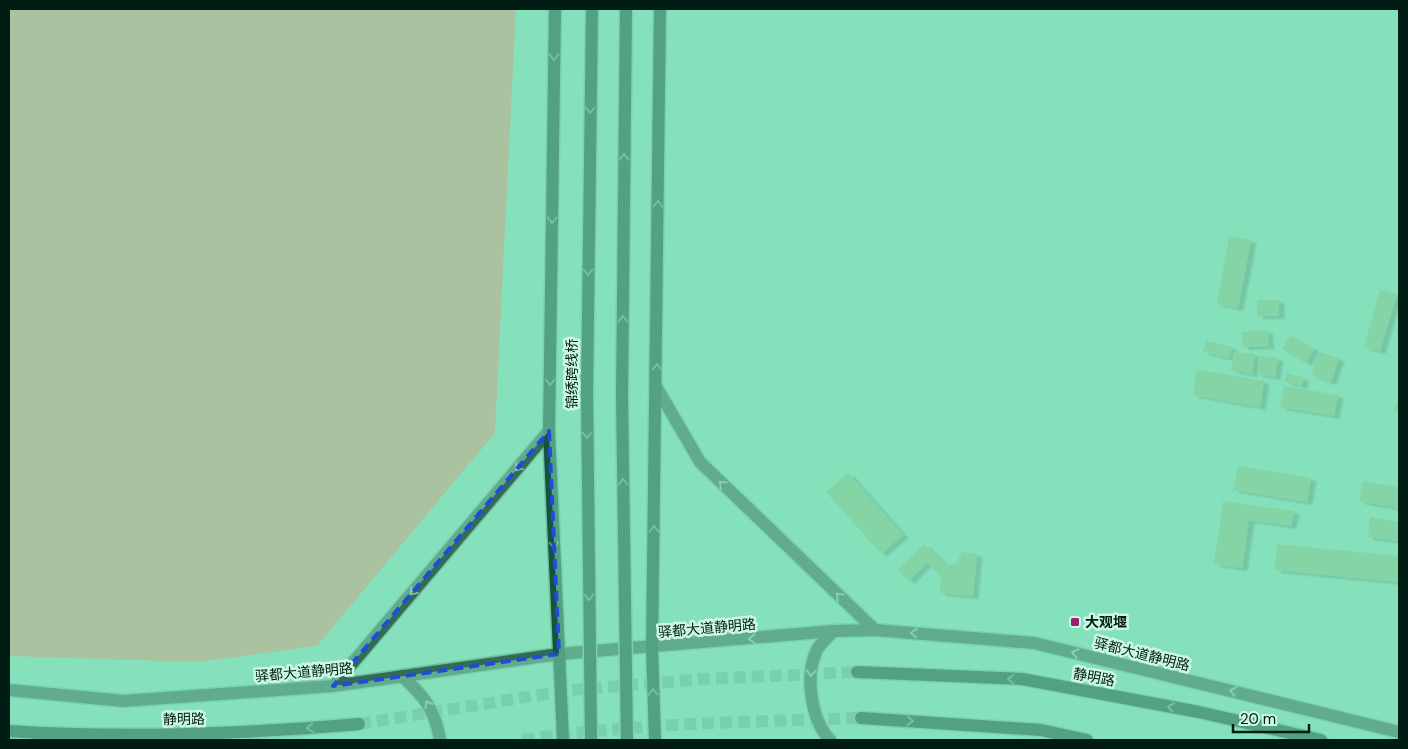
<svg xmlns="http://www.w3.org/2000/svg" width="1408" height="749" viewBox="0 0 1408 749" font-family="'DM Sans','Noto Sans SC',sans-serif">
	<defs>
		<filter id="shadow"><feDropShadow dx="5.5" dy="3" stdDeviation="1" flood-color="#0004"/></filter>
	</defs>
	<rect width="100%" height="100%" fill="#85e1bc"/>
	<polygon fill="#d89b7e" points="9,9 516,9 495,433 317,646 198,662 9,656"/>
	<g fill="#85c389" filter="url(#shadow)">
		<polygon points="1229,236 1251,240 1238,308 1217,304"/>
		<polygon points="1380,289 1397,294 1380,351 1364,347"/>
		<rect x="1257" y="300" width="22" height="16"/>
		<polygon points="1267,330 1269,346 1243,347 1241,332"/>
		<polygon points="1290,335 1314,349 1306,363 1282,349"/>
		<polygon points="1206,341 1232,347 1229,358 1203,352"/>
		<polygon points="1234,352 1255,354 1252,374 1231,370"/>
		<polygon points="1319,352 1339,358 1331,382 1311,375"/>
		<polygon points="1259,356 1278,358 1275,377 1257,374"/>
		<polygon points="1197,369 1264,381 1260,407 1193,395"/>
		<polygon points="1287,373 1304,378 1301,386 1284,381"/>
		<polygon points="1284,386 1338,395 1334,416 1280,407"/>
		<polygon points="1399,397 1399,411 1394,409"/>
		<polygon points="1238,466 1311,478 1307,502 1233,490"/>
		<polygon points="848,473 903,535 881,554 826,492"/>
		<polygon points="1363,481 1399,487 1399,508 1359,501"/>
		<polygon points="1223,501 1294,511 1291,526 1249,520 1242,568 1214,564"/>
		<polygon points="1370,517 1399,522 1399,541 1368,537"/>
		<polygon points="924,544 945,565 956,564 962,552 977,554 973,596 940,593 941,577 927,563 909,581 898,570"/>
		<polygon points="1277,544 1399,556 1399,582 1275,570"/>
	</g>
	<g fill="none" stroke-linecap="round" stroke-linejoin="round">
		<g stroke="#6bba9a" stroke-width="12" stroke-dasharray="12 6" stroke-linecap="butt">
			<polyline points="359,724 571,690 704,679 857,672"/>
			<path d="M523,740C635,723 749,722 861,718"/>
		</g>
		<defs>
			<g id="secondary">
				<polyline points="657,388 700,462 875,630"/>
				<path d="M402,676C425,697 435,710 440,740"/>
				<polyline points="333,686 549,431"/>
				<polyline points="9,690 123,701 333,686 559,654 833,631 875,630 1034,643 1399,732"/>
				<path d="M830,740C811,720 805,677 816,652C819,644 828,638 833,631"/>
			</g>
			<g id="primary">
				<polyline points="555,9 549,431 563,740"/>
				<polyline points="857,672 1022,679 1199,712 1321,740"/>
				<polyline points="861,718 1041,730 1087,740"/>
				<path d="M9,731C126,739 242,734 359,724"/>
				<polyline points="655,740 652,648 660,9"/>
			</g>
		</defs>
		<use href="#secondary" stroke="#6dbe9e" stroke-width="15"/>
		<use href="#primary" stroke="#6dbe9e" stroke-width="15"/>
		<use href="#secondary" stroke="#336b56" stroke-width="12"/>
		<use href="#primary" stroke="#16523e" stroke-width="12"/>
		<defs>
			<g id="primary-bridge">
				<polyline points="626,9 622,396 627,740"/>
				<polyline points="591,740 587,393 592,9"/>
			</g>
		</defs>
		<use href="#primary-bridge" stroke="#6dbe9e" stroke-width="15" stroke-linecap="butt"/>
		<use href="#primary-bridge" stroke="#16523e" stroke-width="12"/>
	</g>
	<defs><path id="oneway-chevron" d="M-2-3.5L2.5 0L-2 3.5" fill="none" stroke-width="1.6" stroke-linecap="round" stroke-linejoin="round" transform="scale(1.25)"/></defs>
	<g stroke="#5f9480">
		<use href="#oneway-chevron" transform="translate(554 57) rotate(91)"/>
		<use href="#oneway-chevron" transform="translate(590 110) rotate(91)"/>
		<use href="#oneway-chevron" transform="translate(624 157) rotate(-89)"/>
		<use href="#oneway-chevron" transform="translate(658 204) rotate(-89)"/>
		<use href="#oneway-chevron" transform="translate(552 220) rotate(91)"/>
		<use href="#oneway-chevron" transform="translate(588 272) rotate(91)"/>
		<use href="#oneway-chevron" transform="translate(623 319) rotate(-89)"/>
		<use href="#oneway-chevron" transform="translate(657 367) rotate(-89)"/>
		<use href="#oneway-chevron" transform="translate(550 382) rotate(91)"/>
		<use href="#oneway-chevron" transform="translate(587 435) rotate(89)"/>
		<use href="#oneway-chevron" transform="translate(623 482) rotate(-91)"/>
		<use href="#oneway-chevron" transform="translate(654 529) rotate(-89)"/>
		<use href="#oneway-chevron" transform="translate(554 545) rotate(87)"/>
		<use href="#oneway-chevron" transform="translate(589 597) rotate(89)"/>
		<use href="#oneway-chevron" transform="translate(1011 679) rotate(-178)"/>
		<use href="#oneway-chevron" transform="translate(653 692) rotate(-92)"/>
		<use href="#oneway-chevron" transform="translate(1171 707) rotate(-169)"/>
		<use href="#oneway-chevron" transform="translate(910 721) rotate(4)"/>
		<use href="#oneway-chevron" transform="translate(310 728) rotate(175)"/>
	</g>
	<g stroke="#87b8a4">
		<use href="#oneway-chevron" transform="translate(518 468) rotate(130)"/>
		<use href="#oneway-chevron" transform="translate(722 484) rotate(-136)"/>
		<use href="#oneway-chevron" transform="translate(413 592) rotate(130)"/>
		<use href="#oneway-chevron" transform="translate(839 596) rotate(-136)"/>
		<use href="#oneway-chevron" transform="translate(914 633) rotate(-175)"/>
		<use href="#oneway-chevron" transform="translate(752 639) rotate(175)"/>
		<use href="#oneway-chevron" transform="translate(1075 653) rotate(-166)"/>
		<use href="#oneway-chevron" transform="translate(811 673) rotate(94)"/>
		<use href="#oneway-chevron" transform="translate(1233 691) rotate(-166)"/>
		<use href="#oneway-chevron" transform="translate(428 704) rotate(-120)"/>
	</g>
	<path d="M0 0H1408V749H0ZM549,431L559,654L333,686Z" fill="#85e1bc" fill-opacity=".55" fill-rule="evenodd"/>
	<path fill="none" stroke="#1d4ed8" stroke-width="4" stroke-dasharray="10 6" stroke-linejoin="round" d="M549,431L559,654L333,686Z"/>
	<rect fill="#9e1f72" stroke="#ccf7e4" stroke-width="2" x="1070" y="617" width="10" height="10" rx="2.5"/>
	<g text-anchor="middle" dominant-baseline="central" stroke-width="5" stroke-linejoin="round" paint-order="stroke">
		<g font-size="14" fill="#011d13" stroke="#ccf7e4">
			<text transform="translate(572 374) rotate(-90)">锦绣跨线桥</text>
			<text transform="translate(707 628) rotate(-5)">驿都大道静明路</text>
			<text transform="translate(1142 654) rotate(14)">驿都大道静明路</text>
			<text transform="translate(304 672) rotate(-5)">驿都大道静明路</text>
			<text transform="translate(1094 677) rotate(11)">静明路</text>
			<text transform="translate(184 719) rotate(-1)">静明路</text>
		</g>
		<g font-size="14" font-weight="bold" fill="#011d13" stroke="#ccf7e4" text-anchor="start">
			<text x="1085" y="622">大观堰</text>
		</g>
	</g>
	<rect width="1408" height="749" fill="none" stroke="#011d13" stroke-width="20"/>
	<path d="M1233 724v8h76v-8" fill="none" stroke="#011d13" stroke-width="2.5"/>
	<text x="1240" y="724" font-size="15" fill="#011d13" stroke="#ccf7e4" stroke-width="4" paint-order="stroke">20 m</text>
</svg>
